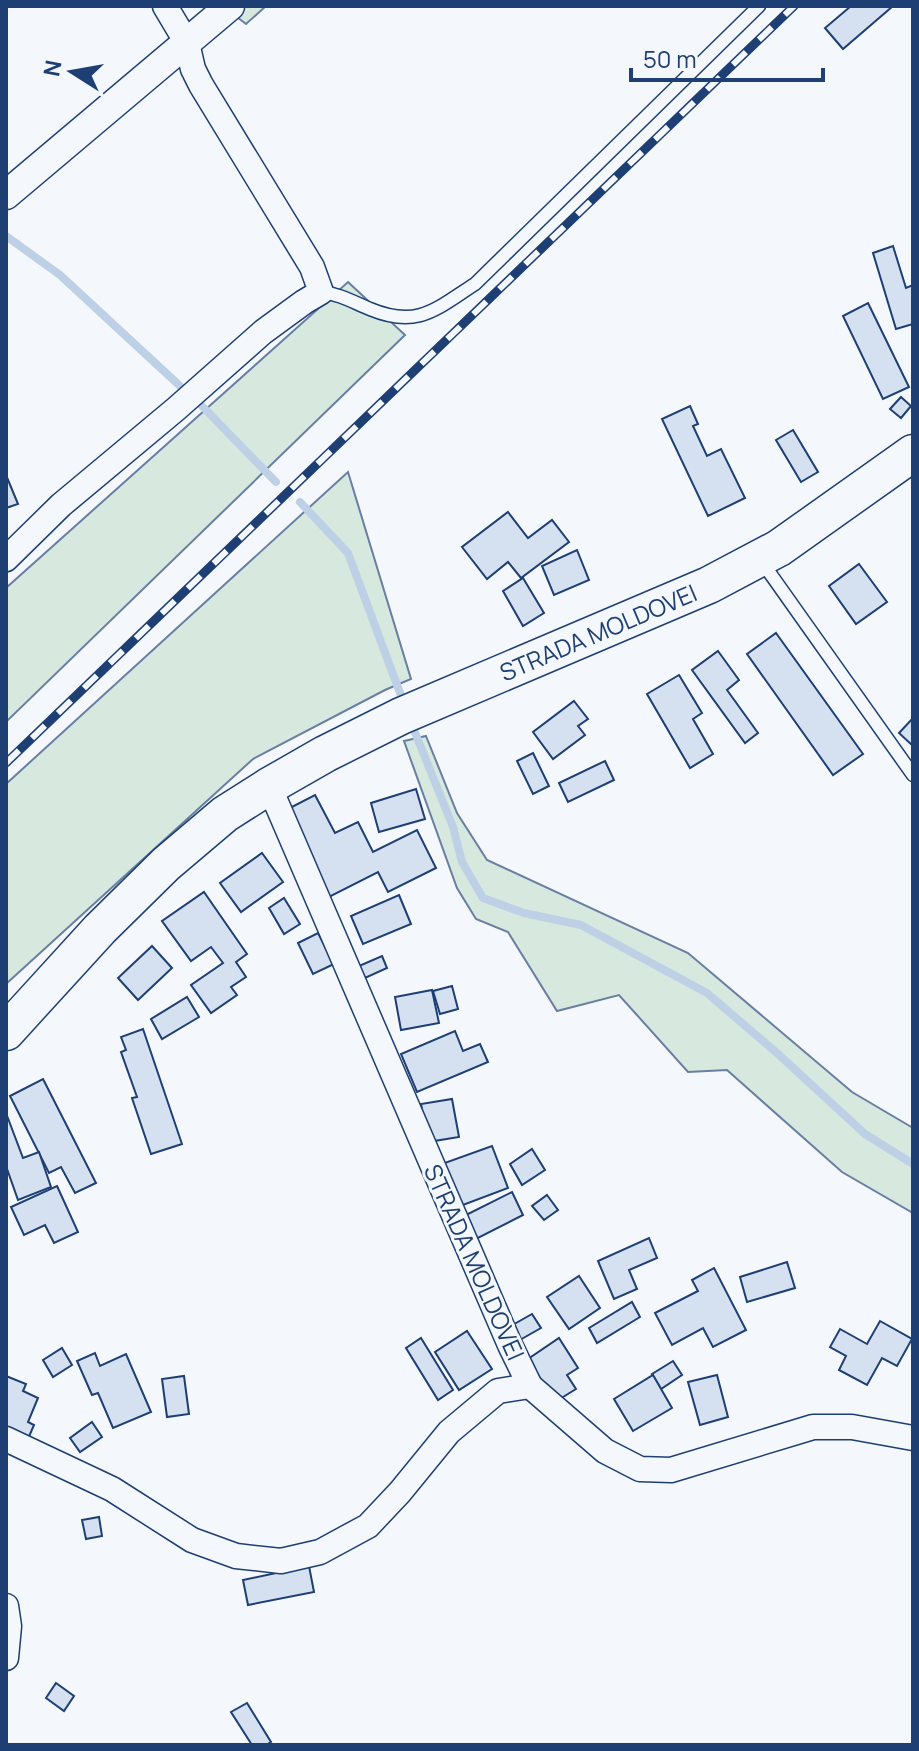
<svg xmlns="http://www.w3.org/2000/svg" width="919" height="1751" viewBox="0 0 919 1751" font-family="Manrope,sans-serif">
	<rect width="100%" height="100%" fill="#f4f7fb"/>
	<g fill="#d7e8df" stroke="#687fa3" stroke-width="2">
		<polygon points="223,6 266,6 246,24"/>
		<polygon points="348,282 405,335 6,722 6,588"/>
		<polygon points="348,472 411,679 385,690 253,759 6,984 6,784"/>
		<polygon points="426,736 457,813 487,860 688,953 852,1092 913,1128 913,1213 842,1172 727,1070 688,1072 619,995 557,1011 508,932 476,919 457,888 404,741"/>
	</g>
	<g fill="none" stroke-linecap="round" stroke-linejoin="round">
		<g stroke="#bed0e5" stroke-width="8">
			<polyline points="6,236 60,275 180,386"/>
			<polyline points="202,406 276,482"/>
			<polyline points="300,502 348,553 403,701"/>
			<polyline points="412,725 453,827 462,862 483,898 524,913 581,925 707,993 777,1053 865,1134 913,1164"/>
		</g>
	</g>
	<g fill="#d5e0f0" stroke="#1d3f73" stroke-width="2">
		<polygon points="851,6 893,6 843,49 825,28"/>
		<polygon points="893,246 906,288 913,285 913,324 896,329 873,253"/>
		<polygon points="868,303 909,387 883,399 843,316"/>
		<polygon points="901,397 911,406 901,418 890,409"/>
		<polygon points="690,406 698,424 693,426 707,456 721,449 745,498 708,516 662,419"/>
		<polygon points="793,430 818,472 801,482 776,440"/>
		<polygon points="6,475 18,504 6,508"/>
		<polygon points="508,512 528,538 552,520 569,542 521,578 508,562 487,579 462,547"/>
		<polygon points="577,550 589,580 554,595 542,566"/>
		<polygon points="859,564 887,602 856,624 829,586"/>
		<polygon points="523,578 544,613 523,626 503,591"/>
		<polygon points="776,633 863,754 833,775 747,654"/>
		<polygon points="718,651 739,680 727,690 758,733 745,743 692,670"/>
		<polygon points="679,675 702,713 693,719 713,754 690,768 647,694"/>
		<polygon points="574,701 588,719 578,726 585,735 553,759 533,732"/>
		<polygon points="913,718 913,746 899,733"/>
		<polygon points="533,753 549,786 533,794 517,761"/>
		<polygon points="605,761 614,780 568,802 559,783"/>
		<polygon points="416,789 425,819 379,832 371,803"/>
		<polygon points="315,795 335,833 358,822 373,852 417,830 436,868 388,892 378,872 327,898 284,811"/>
		<polygon points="262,853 283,882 241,912 220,883"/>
		<polygon points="204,892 247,954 236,962 246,977 231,987 237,995 211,1013 191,985 223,963 211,947 191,961 162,921"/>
		<polygon points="399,895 411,924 363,944 351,916"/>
		<polygon points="284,898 300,924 284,934 269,908"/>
		<polygon points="318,933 334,964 313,974 298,943"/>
		<polygon points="152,946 172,968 138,1000 118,978"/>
		<polygon points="382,956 387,968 365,978 359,966"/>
		<polygon points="452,986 458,1009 440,1014 433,991"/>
		<polygon points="432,990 439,1023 401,1030 395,997"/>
		<polygon points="187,997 199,1017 162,1039 151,1019"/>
		<polygon points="143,1029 182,1144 151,1154 132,1098 137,1097 121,1052 126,1050 121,1037"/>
		<polygon points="455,1031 463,1051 480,1044 488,1062 417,1092 401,1054"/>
		<polygon points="43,1079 96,1183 75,1193 61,1167 49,1173 10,1096"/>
		<polygon points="452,1099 459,1137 428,1142 421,1104"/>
		<polygon points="6,1113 23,1158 39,1152 51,1187 18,1200 6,1166"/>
		<polygon points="492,1146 508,1188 455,1208 439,1165"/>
		<polygon points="532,1149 545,1170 522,1185 510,1164"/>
		<polygon points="57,1186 78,1232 54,1243 45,1225 24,1235 11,1207"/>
		<polygon points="512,1192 523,1215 474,1240 462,1217"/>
		<polygon points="547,1195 558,1210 544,1220 532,1206"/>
		<polygon points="649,1238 657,1258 629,1270 637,1289 614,1299 598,1261"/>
		<polygon points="787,1262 795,1288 747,1302 740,1277"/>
		<polygon points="714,1268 746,1330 713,1347 703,1328 672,1345 655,1313 698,1291 692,1280"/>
		<polygon points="579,1276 600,1308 569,1329 547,1297"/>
		<polygon points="632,1302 640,1317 597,1343 589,1328"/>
		<polygon points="532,1314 541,1328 518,1341 509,1327"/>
		<polygon points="880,1321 912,1339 897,1366 882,1358 867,1385 839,1370 846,1356 830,1347 840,1329 867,1344"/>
		<polygon points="467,1331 492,1369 459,1390 435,1352"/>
		<polygon points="421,1338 453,1390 438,1400 406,1348"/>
		<polygon points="559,1338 578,1368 567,1375 576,1389 555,1402 528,1359"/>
		<polygon points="62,1348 72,1365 53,1377 43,1360"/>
		<polygon points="95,1353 100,1366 126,1354 151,1412 113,1428 98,1393 92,1395 77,1361"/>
		<polygon points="673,1361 682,1375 661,1389 652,1374"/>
		<polygon points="653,1375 672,1408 633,1431 614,1399"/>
		<polygon points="717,1375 728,1417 700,1425 688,1382"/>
		<polygon points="6,1376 26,1384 23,1391 38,1398 28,1422 34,1425 28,1439 6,1430"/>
		<polygon points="184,1376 189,1414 167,1417 162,1379"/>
		<polygon points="92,1422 102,1437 80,1452 70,1438"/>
		<polygon points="99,1517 102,1536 86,1539 82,1520"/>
		<polygon points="309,1566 314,1592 248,1605 243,1580"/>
		<polygon points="56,1683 74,1696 64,1711 46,1698"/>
		<polygon points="247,1703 271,1742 266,1745 252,1745 231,1712"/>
	</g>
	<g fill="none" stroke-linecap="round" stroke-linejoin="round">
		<defs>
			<g id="service">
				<path d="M321,292C340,294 353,302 370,309C418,329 436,309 475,284L759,6"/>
				<polyline points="762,562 913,775"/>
			</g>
			<g id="minor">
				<polyline points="6,559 61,505 176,409 263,332 304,302 321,292 312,267 201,85 193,69 187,43 165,6"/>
				<polyline points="269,786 510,1345 530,1386 605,1451 640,1469 671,1470 813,1427 852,1427 913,1438"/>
				<polyline points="6,1439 112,1489 192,1540 236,1556 281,1561 320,1552 368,1526 400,1492 449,1432 498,1391 530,1386"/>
				<polyline points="6,1606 9,1626 6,1658"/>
			</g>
			<polyline id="tertiary" points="6,195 230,6"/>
			<polyline id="primary" points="6,1032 100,929 166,864 225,814 269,786 325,754 401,716 709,585 779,548 913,453"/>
		</defs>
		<use href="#service" stroke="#1d3f73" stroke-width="15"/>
		<use href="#minor" stroke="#1d3f73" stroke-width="27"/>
		<use href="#tertiary" stroke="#1d3f73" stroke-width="31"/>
		<use href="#primary" stroke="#1d3f73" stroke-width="39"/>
		<use href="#service" stroke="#f4f7fb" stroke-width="12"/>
		<use href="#minor" stroke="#f4f7fb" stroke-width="24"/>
		<use href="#tertiary" stroke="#f4f7fb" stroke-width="28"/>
		<use href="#primary" stroke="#f4f7fb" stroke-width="36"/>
		<defs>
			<polyline id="rail" points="6,763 794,6"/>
		</defs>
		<use href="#rail" stroke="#1d3f73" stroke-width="9"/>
		<use href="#rail" stroke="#f4f7fb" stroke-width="6" stroke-dasharray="18" stroke-linecap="butt"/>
	</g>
	<g text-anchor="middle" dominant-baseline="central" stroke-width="6" stroke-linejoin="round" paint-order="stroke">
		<g font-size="24" fill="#1d3f73" stroke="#f4f7fb">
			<text transform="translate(598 632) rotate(-23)">STRADA MOLDOVEI</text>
			<text transform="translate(475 1262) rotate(66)">STRADA MOLDOVEI</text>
		</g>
	</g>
	<rect width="919" height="1751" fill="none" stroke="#1d3f73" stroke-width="16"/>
	<g transform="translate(72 72) rotate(281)" stroke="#f4f7fb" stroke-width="6" paint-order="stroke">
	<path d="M0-6L14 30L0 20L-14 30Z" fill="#1d3f73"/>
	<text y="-12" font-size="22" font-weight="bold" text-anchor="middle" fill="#1d3f73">N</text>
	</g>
	<path d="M631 68v12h192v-12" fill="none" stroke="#1d3f73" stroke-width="4"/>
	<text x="643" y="68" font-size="24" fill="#1d3f73" stroke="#f4f7fb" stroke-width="6" paint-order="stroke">50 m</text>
</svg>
